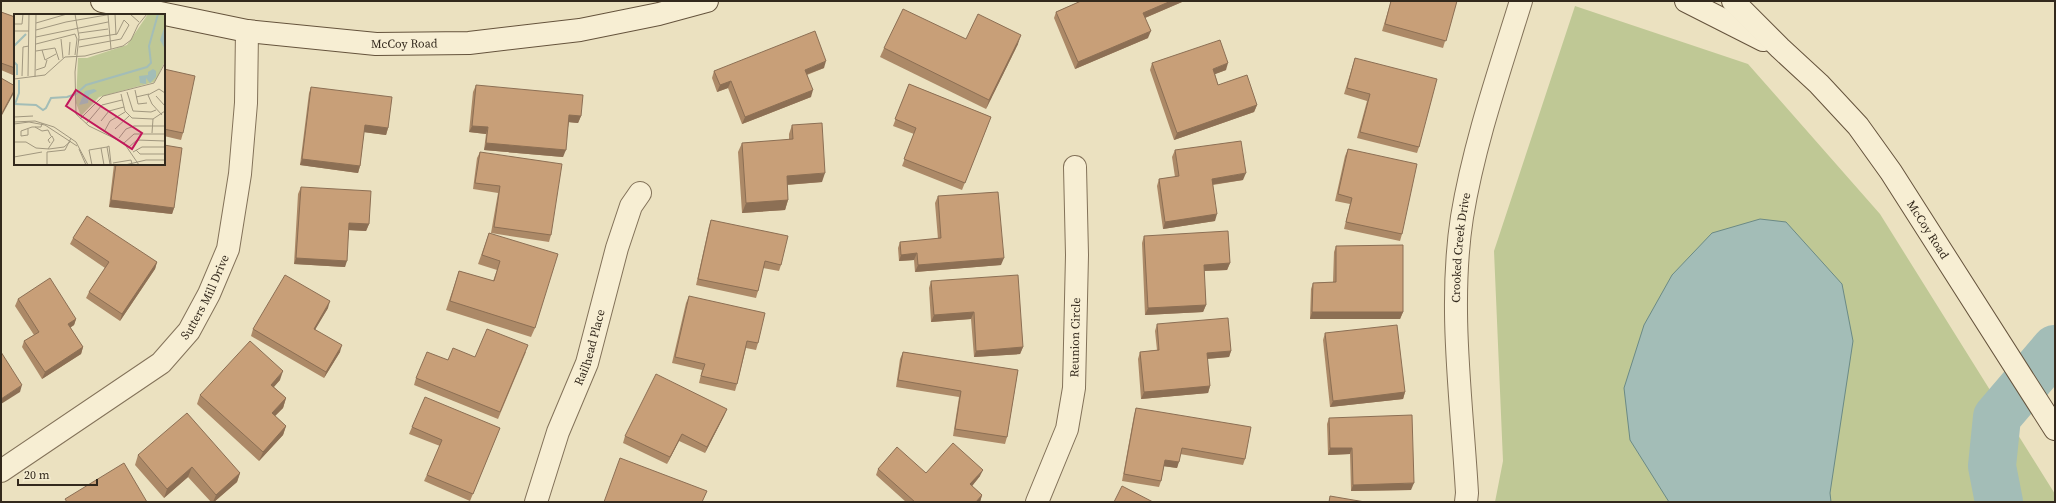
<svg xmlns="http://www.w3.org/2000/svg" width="2056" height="503" viewBox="0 0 2056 503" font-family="'Source Serif 4',serif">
	<rect width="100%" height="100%" fill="#ebe1c0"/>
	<polygon fill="#bfc895" points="1575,6 1748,64 1880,214 2055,494 2055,502 1495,502 1503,461 1494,251"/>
	<polygon fill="#a3bdb7" stroke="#6b8a85" points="1760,219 1786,222 1842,284 1853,341 1830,493 1831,502 1669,502 1630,440 1624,388 1644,325 1672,275 1712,233"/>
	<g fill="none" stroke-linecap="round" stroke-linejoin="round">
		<polyline stroke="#a3bdb7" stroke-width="48" points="1999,502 1992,466 1997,417 2055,349"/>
		<defs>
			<g id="street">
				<path id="s1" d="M1,471L161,363L189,331L209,294L228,249L240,174L246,103L247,31"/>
				<path id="s2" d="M536,502L558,432L587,363L617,248L631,206L640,193"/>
				<path id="s3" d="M1037,502L1067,429L1074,388L1077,255L1075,167"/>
				<path id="s4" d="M1466,502L1467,493C1462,403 1448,307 1462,217C1474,144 1499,72 1521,1"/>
			</g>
			<g id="secondary">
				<path id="s5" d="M102,1L247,31L376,44L469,43L580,30L659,14L707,1"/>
				<polyline points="1686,1 1763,40"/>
				<path id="s6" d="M1733,1L1780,48L1819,84L1858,126L1891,172L2055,429"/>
			</g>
		</defs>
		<use href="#street" stroke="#837259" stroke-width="24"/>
		<use href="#secondary" stroke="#65533c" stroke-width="24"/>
		<use href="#street" stroke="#f7eed3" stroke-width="22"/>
		<use href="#secondary" stroke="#f7eed3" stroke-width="22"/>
	</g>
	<g fill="#ac8967">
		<polygon points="1081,1 1183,1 1182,2 1145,18 1148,38 1075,69 1054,18 1056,12"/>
		<polygon points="1391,1 1457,1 1443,48 1382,31"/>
		<polygon points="1,12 15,17 15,76 1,70"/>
		<polygon points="966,39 1018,44 986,109 880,57 884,48"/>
		<polygon points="1355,58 1419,147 1417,153 1357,138 1367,101 1344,94"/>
		<polygon points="1152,63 1226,70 1215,74 1218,85 1257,105 1254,112 1174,140 1150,70"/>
		<polygon points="824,68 807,75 811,97 742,124 728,88 717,92 712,78 714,71"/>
		<polygon points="164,69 183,133 181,140 164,136"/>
		<polygon points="909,84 991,117 962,190 902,166 914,134 893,126"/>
		<polygon points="476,85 581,116 578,123 569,122 563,157 484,150 486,134 469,132 473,92"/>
		<polygon points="311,87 388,128 386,135 364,132 360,166 358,173 300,165 309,93"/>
		<polygon points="792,125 822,182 787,185 788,200 785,210 742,213 738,152 742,143 789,140 789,134"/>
		<polygon points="1348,149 1402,234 1400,241 1344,229 1350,204 1335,201 1345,156"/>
		<polygon points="1175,150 1243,180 1213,185 1215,221 1163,229 1157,186 1159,179 1175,177 1172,157"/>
		<polygon points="480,152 551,235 549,242 491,233 498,193 473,189 477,158"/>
		<polygon points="114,164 164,164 174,208 172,214 109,207"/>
		<polygon points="301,187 369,224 366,231 349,230 345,267 294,264 298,194"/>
		<polygon points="938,196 1001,265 915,272 914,260 899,261 898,248 900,242 938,239 935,203"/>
		<polygon points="711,220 781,265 779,271 763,268 758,291 756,298 696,285 709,226"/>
		<polygon points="489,233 535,328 531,337 446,310 459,271 493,281 497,270 478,264"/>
		<polygon points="1144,236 1230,263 1227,270 1204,271 1206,305 1203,312 1145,315 1142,243"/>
		<polygon points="73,238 157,262 155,269 120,321 86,298 89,292 105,268 70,244"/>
		<polygon points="1336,246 1403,312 1400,319 1310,319 1311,289 1313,283 1333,282 1334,252"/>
		<polygon points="931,281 1023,347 1020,354 974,357 971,319 931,322 929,288"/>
		<polygon points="689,296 758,343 756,350 746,348 737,384 735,391 699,383 702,370 672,363 686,303"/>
		<polygon points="18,299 76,319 74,325 70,327 83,347 81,354 42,379 22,347 24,341 34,335 15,306"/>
		<polygon points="328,308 315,329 340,352 324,378 251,336 253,329"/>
		<polygon points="1157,324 1231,351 1229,357 1207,359 1210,386 1208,393 1141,399 1138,359 1140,352 1157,350 1155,331"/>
		<polygon points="1325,333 1405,392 1403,399 1330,407 1323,340"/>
		<polygon points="526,352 498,419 414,385 416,378 448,360"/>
		<polygon points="903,352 1018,370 1007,437 1005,444 953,436 959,397 896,387 900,359"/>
		<polygon points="280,380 274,387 286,398 283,408 275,416 286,426 283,435 259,461 197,404 200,395"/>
		<polygon points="1136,408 1245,459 1243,465 1180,454 1177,468 1164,466 1161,481 1159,487 1122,481 1134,415"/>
		<polygon points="727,409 724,416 705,453 679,441 667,464 623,443 625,436"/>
		<polygon points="1329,418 1411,490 1351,491 1350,454 1328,455 1327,424"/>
		<polygon points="412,427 500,428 470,501 424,481 440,446 409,434"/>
		<polygon points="138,455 240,473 237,482 214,502 211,502 188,477 164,498 135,465"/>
		<polygon points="878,469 926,473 980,476 972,486 982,495 980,502 906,502 876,475"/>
	</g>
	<g fill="#8c6f54">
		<polygon points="1171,1 1183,1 1182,2 1140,20 1143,13"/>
		<polygon points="1151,31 1148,38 1075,69 1078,62"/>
		<polygon points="1021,35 1018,44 986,109 989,100"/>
		<polygon points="826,61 824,68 802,76 805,70"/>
		<polygon points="1228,63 1226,70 1210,76 1213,69"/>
		<polygon points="731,81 728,88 717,92 720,85"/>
		<polygon points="15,89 14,93 1,117 1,115"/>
		<polygon points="813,90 811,97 742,124 745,117"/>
		<polygon points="1257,105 1254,112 1174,140 1177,133"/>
		<polygon points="569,115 581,116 578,123 567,122"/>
		<polygon points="365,125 388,128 386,135 363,132"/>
		<polygon points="472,126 488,127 486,134 469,132"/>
		<polygon points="486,143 566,150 563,157 484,150"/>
		<polygon points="302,159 360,166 358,173 300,165"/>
		<polygon points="825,173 822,182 783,185 787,176"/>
		<polygon points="1246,173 1243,180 1209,185 1212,179"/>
		<polygon points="111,200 174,208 172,214 109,207"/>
		<polygon points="788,200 785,210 742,213 746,203"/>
		<polygon points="1217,214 1215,221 1163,229 1165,222"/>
		<polygon points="349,223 369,224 366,231 347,230"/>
		<polygon points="917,253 914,260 899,261 901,255"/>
		<polygon points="296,258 347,261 345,267 294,264"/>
		<polygon points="1004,258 1001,265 915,272 918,265"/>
		<polygon points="157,262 155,269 120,321 122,314"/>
		<polygon points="1230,263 1227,270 1201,271 1204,265"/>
		<polygon points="330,301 328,308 312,335 314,329"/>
		<polygon points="1206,305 1203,312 1145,315 1148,308"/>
		<polygon points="974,312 971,319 931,322 934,315"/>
		<polygon points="1312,312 1403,312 1400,319 1310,319"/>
		<polygon points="76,319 74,325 66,331 68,324"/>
		<polygon points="342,345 340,352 324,378 326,372"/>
		<polygon points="83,347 81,354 42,379 45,372"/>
		<polygon points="1023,347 1020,354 974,357 976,351"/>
		<polygon points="1231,351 1229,357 1204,359 1207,353"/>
		<polygon points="283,371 280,380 267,394 271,385"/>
		<polygon points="22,385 20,392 1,404 1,399"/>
		<polygon points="1210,386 1208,393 1141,399 1144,392"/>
		<polygon points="1405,392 1403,399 1330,407 1333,401"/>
		<polygon points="286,398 283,408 269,422 272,413"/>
		<polygon points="727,409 724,416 705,453 707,447"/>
		<polygon points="286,426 283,435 259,461 263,452"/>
		<polygon points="682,434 679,441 667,464 670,457"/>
		<polygon points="1330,448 1352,448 1350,454 1328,455"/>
		<polygon points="1165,460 1179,462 1177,468 1162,466"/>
		<polygon points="192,467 188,477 164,498 167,489"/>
		<polygon points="983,470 980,476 968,491 970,484"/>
		<polygon points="240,473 237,482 214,502 213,502 216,495"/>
		<polygon points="1414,483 1411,490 1351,491 1353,485"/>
		<polygon points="982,495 980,502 976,502"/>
	</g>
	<g fill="#c89f78" stroke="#8c6f54">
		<polygon points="1081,1 1171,1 1143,13 1151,31 1078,62 1056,12"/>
		<polygon points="1391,1 1457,1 1446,41 1385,24"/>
		<polygon points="903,9 966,39 978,14 1021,35 989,100 884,48"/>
		<polygon points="1,12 15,17 15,68 1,63"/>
		<polygon points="815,31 826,61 805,70 813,90 745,117 731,81 720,85 714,71"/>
		<polygon points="1220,40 1228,63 1213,69 1218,85 1247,75 1257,105 1177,133 1152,63"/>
		<polygon points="1355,58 1437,79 1419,147 1360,132 1370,94 1347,88"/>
		<polygon points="164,69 195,76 183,133 164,129"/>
		<polygon points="1,78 15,86 15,89 1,115"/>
		<polygon points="909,84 991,117 965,183 904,159 916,128 895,119"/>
		<polygon points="476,85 583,95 581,116 569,115 566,150 486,143 488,127 472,126"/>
		<polygon points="311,87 392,97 388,128 365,125 360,166 302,159"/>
		<polygon points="822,123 825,173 787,176 788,200 746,203 742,143 793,139 792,125"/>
		<polygon points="1241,141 1246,173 1212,179 1217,214 1165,222 1159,179 1179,176 1175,150"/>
		<polygon points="164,145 182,148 174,208 111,200 116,164 164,164"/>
		<polygon points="1348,149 1417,164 1402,234 1346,222 1352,198 1338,194"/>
		<polygon points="480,152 562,164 551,235 494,227 500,186 475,183"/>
		<polygon points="301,187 371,191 369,224 349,223 347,261 296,258"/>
		<polygon points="998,192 1004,258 918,265 917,253 901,255 900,242 941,238 938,196"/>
		<polygon points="87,216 157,262 122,314 89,292 109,262 73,238"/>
		<polygon points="711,220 788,236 781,265 765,261 758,291 698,279"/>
		<polygon points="1228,231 1230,263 1204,265 1206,305 1148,308 1144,236"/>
		<polygon points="489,233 558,254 535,328 450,301 459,271 494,281 500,261 482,255"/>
		<polygon points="1403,245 1403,312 1312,312 1313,283 1336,282 1336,246"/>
		<polygon points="285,275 330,301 314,329 342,345 326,372 253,329"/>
		<polygon points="1018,275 1023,347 976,351 974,312 934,315 931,281"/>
		<polygon points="50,278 76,319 68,324 83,347 45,372 24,341 39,332 18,299"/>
		<polygon points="689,296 765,313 758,343 747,341 737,384 701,376 705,364 675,357"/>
		<polygon points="1228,318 1231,351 1207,353 1210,386 1144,392 1140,352 1159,350 1157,324"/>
		<polygon points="1397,325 1405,392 1333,401 1325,333"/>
		<polygon points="487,329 528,345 500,412 416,378 427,352 448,360 453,348 475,357"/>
		<polygon points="250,341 283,371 271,385 286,398 272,413 286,426 263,452 200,395"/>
		<polygon points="1,352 22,385 1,399"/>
		<polygon points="903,352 1018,370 1007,437 955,429 961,391 898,380"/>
		<polygon points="656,374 727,409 707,447 682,434 670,457 625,436"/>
		<polygon points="425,397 500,428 473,494 427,475 442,440 412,427"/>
		<polygon points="1136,408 1251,427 1245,459 1182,448 1179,462 1165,460 1161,481 1124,474"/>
		<polygon points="187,413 240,473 216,495 192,467 167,489 138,455"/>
		<polygon points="1412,415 1414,483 1353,485 1352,448 1330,448 1329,418"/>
		<polygon points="953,443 983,470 970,484 982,495 976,502 915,502 878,469 897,447 926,473"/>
		<polygon points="620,458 707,491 702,502 604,502"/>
		<polygon points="124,463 147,502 67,502 65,499"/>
		<polygon points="1122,486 1153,502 1114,502"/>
		<polygon points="1330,496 1365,502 1329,502"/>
	</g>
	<g text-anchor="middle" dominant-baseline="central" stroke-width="3.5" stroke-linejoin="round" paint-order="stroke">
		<g font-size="12" fill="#33291d" stroke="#f3ebcf">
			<text stroke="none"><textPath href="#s5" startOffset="306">McCoy Road</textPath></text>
			<text stroke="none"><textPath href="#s6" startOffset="302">McCoy Road</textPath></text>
			<text stroke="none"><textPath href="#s4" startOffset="255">Crooked Creek Drive</textPath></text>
			<text stroke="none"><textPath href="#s1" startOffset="273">Sutters Mill Drive</textPath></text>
			<text stroke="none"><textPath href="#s3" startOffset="171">Reunion Circle</textPath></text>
			<text stroke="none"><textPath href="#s2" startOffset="164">Railhead Place</textPath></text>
		</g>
	</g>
	<g transform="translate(14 14)">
		<rect width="151" height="151" fill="#ebe1c0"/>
		<path d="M134,0H151V47L144,62L140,68L85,83L67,102L62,89L64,44H73L113,31Z" fill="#bfc895"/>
		<path d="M151,11V35L146,26ZM139,55L142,57V63L136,69L132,64V70L126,69L125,62L134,61V58ZM80,75L83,77L75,81L74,89L65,91L71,77Z" fill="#a3bdb7"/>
		<path fill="none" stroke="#a3bdb7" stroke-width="2" d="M0,32L12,20M0,48L3,51V61M0,90L22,91L29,96L32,94L37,84L53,83L62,80L72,71L133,53L137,49L135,32L144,0M1,90L5,79V66"/>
		<path fill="none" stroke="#a1977f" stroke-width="1" d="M61,0L65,23L61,58L62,100L75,112L110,129L125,151M101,0L102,21M116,0L125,8M94,1L97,35M22,9L53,0M0,10H8L9,0M22,16L52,8L98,0M0,17H15M65,19L94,15M22,23L94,8M47,25L49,44M22,30L61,20L63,25L61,41M65,33L107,25L115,11L110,6L103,20L65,26M28,36L31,46L42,40M22,37L41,34L45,46M55,41L56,28M22,56L31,53L33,46M8,62L9,33L15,32M14,62L15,0M21,63L22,0M0,65L31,61L51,43L71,42L109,32L117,26L124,11L133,0M121,76L124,90L133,89M113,78L119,97L137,98L142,96M107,80L111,97L118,104L139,105L151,97M142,82L151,92M122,83L135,80M148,101L138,90L134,81L145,75L151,79M0,103L19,102M66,105L89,82L140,69L151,49M87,107L95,97L110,93M0,108L21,107L40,113L62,128L74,151M0,110L15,108L31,111L63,132M72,110L88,91L108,86M21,113L28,117L34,116L37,122M14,115V121L7,122V117L18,113H27L28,109M101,115L115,102M90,118L96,107L111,98M138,119L139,105M105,124L112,115L120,112H151M0,128H12L22,134L35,135L50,133L57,127M110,129L120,120H151M115,133L123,126L151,127M34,135L40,126L38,122L34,126L36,129M65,135L72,151M122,136L126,140H151M119,138L128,133H151M0,143L28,138M99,149L117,146L118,150M96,150L93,133L95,132L97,150M33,151V138L51,136L57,124M78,151L75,136L87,134M90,151L87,134L93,133M111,151L132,146H151"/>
		<path fill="#c2185b" fill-opacity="0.15" stroke="#c2185b" stroke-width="2" d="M62,76L128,119L118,135L52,92Z"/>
		<rect width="151" height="151" fill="none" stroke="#33291d" stroke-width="2"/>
	</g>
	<rect width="2056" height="503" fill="none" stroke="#33291d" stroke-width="4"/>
	<path d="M18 479v6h79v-6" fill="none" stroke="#33291d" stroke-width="2"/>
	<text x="24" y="479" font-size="12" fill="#33291d" stroke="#f3ebcf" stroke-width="3" paint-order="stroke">20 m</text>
</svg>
